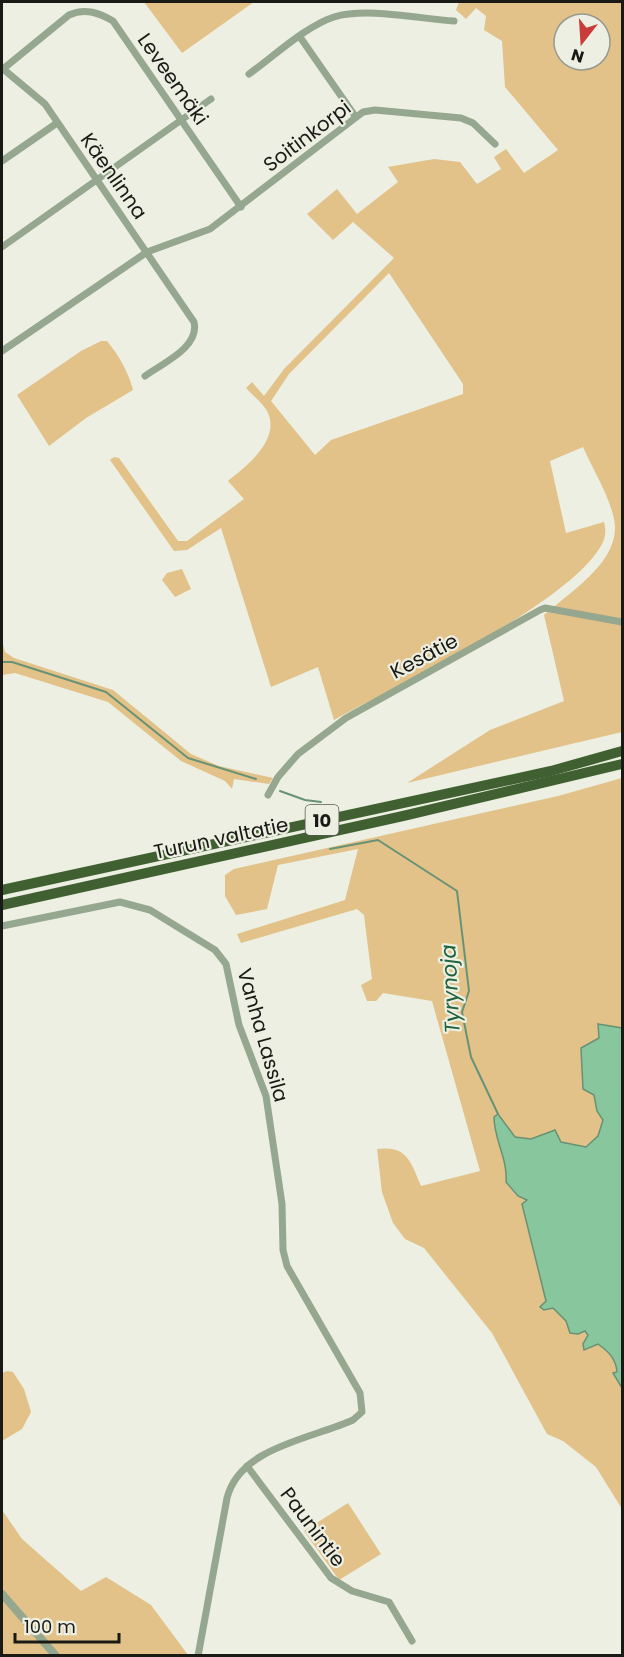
<svg xmlns="http://www.w3.org/2000/svg" width="624" height="1657" viewBox="0 0 624 1657" font-family="Poppins,sans-serif">
	<rect width="100%" height="100%" fill="#ecefe1"/>
	<g fill="#e2c289" fill-rule="evenodd">
		<polygon points="144,2 254,2 182,53"/>
		<path d="M459,2H622V732L407,783L490,730L564,701L544,615C570,592 623,560 614,519C609,495 593,470 583,447L550,461L566,533L604,522C606,530 606,536 602,544C572,602 396,686 334,720L318,667L271,687L221,528L187,550L174,551L110,460L114,457L119,458L178,541H187L244,499L228,481C247,466 280,440 268,413C264,404 252,395 246,388L252,382L264,396L284,369L394,258L353,222L333,240L307,214L337,189L357,214L398,182L388,167L434,159L460,162L477,184L501,169L494,157L506,149L524,173L558,150L505,87L502,41L484,30L486,16L476,8L466,19L456,10ZM564,24H600V60H564ZM389,273L463,384V394L331,440L315,455L271,401L289,374Z"/>
		<path d="M101,341H107C118,354 129,373 133,390L86,418L49,446L17,395L81,351Z"/>
		<polygon points="182,569 191,589 175,597 162,580 167,573"/>
		<polygon points="2,640 5,652 14,658 113,690 191,754 219,766 273,778 269,784 234,779 232,789 225,781 181,761 108,702 15,673 2,675"/>
		<path d="M622,778V1509L596,1467L563,1441L547,1434L492,1333L424,1248L405,1239L393,1223L382,1192L377,1149C407,1145 411,1162 421,1186L480,1171L432,1001L383,993L376,1001H367L361,985L372,979L364,915L357,909L241,943L237,934L345,900L358,849L278,865L267,909L236,915L225,896V875L234,869L558,796ZM498,1115L515,1137L531,1139L555,1130L522,1157Z"/>
		<polygon points="7,1371 13,1372 24,1389 31,1412 22,1429 2,1441 2,1373"/>
		<polygon points="348,1503 381,1554 339,1580 304,1531"/>
		<polygon points="2,1510 22,1539 81,1591 106,1577 151,1605 188,1655 60,1655 2,1589"/>
		<polygon points="2,1599 52,1655 2,1655"/>
	</g>
	<path fill="#88c69e" stroke="#679275" stroke-width="1.5" d="M598,1024L622,1028V1388L613,1373L617,1372C616,1359 609,1352 598,1344L584,1350L583,1344L588,1335L585,1331L578,1334L570,1333L566,1321L553,1308L544,1310L540,1307L546,1301L522,1204L527,1200L518,1196L506,1182C508,1159 494,1140 494,1117L498,1114L515,1137L531,1139L555,1130L561,1142L586,1147L598,1136L603,1120L597,1111L594,1095L583,1089L581,1048L599,1038Z"/>
	<g fill="none" stroke-linecap="round" stroke-linejoin="round">
		<g stroke="#679275" stroke-width="2">
			<polyline points="2,662 12,662 106,692 188,758 256,779"/>
			<polyline points="280,791 305,800 321,802"/>
			<polyline points="330,849 378,840 457,891 469,991 462,1012 471,1057 498,1114"/>
		</g>
		<g stroke="#95a78f" stroke-width="7">
			<polyline points="300,37 355,116"/>
			<path d="M2,68L45,104L194,322C200,347 163,363 145,376"/>
			<path d="M3,69L69,15C84,8 98,12 113,21L241,207"/>
			<path d="M249,74C274,56 306,26 334,17C367,7 420,19 454,21"/>
			<polyline points="2,161 57,123"/>
			<polyline points="2,247 211,99"/>
			<polyline points="2,351 147,252 210,229 363,112 375,110 461,118 473,123 495,144"/>
			<polyline points="268,795 278,777 298,754 346,718 540,610 545,608 622,622"/>
			<path d="M2,926L120,902L150,910L215,950L226,964L239,1025L266,1096L282,1204L283,1250L287,1266L360,1393L362,1412L353,1420C311,1439 240,1447 227,1498L198,1656"/>
			<polyline points="247,1466 331,1578 352,1591 389,1602 412,1641"/>
		</g>
		<polyline stroke="#95a78f" stroke-width="8" points="2,1594 56,1656"/>
		<g stroke="#406032" stroke-width="10">
			<polyline points="2,890 551,771 622,751"/>
			<polyline points="2,905 403,816 622,764"/>
		</g>
	</g>
	<g text-anchor="middle" dominant-baseline="central" stroke-width="4.5" stroke-linejoin="round" paint-order="stroke">
		<rect fill="#ecefe1" stroke="#585a52" stroke-width="1.5" x="305.5" y="805" width="33" height="30" rx="4.5"/>
		<g font-size="18" font-weight="bold" fill="#191a15">
			<text x="322" y="820">10</text>
		</g>
		<g font-size="20" fill="#191a15" stroke="#ecefe1">
			<text transform="translate(173 79) rotate(55)">Leveemäki</text>
			<text transform="translate(307 136) rotate(-37)">Soitinkorpi</text>
			<text transform="translate(114 176) rotate(55)">Käenlinna</text>
			<text transform="translate(424 656) rotate(-28)">Kesätie</text>
			<text transform="translate(221 838) rotate(-12)">Turun valtatie</text>
			<text transform="translate(263 1035) rotate(74)">Vanha Lassila</text>
			<text transform="translate(313 1527) rotate(53)">Paunintie</text>
		</g>
		<g font-size="21" font-style="italic" fill="#1d633d" stroke="#ecefe1">
			<text transform="translate(450 989) rotate(-93)">Tyrynoja</text>
		</g>
	</g>
	<rect width="624" height="1657" fill="none" stroke="#191a15" stroke-width="6"/>
	<g transform="translate(582 42) rotate(197)"><circle r="28" fill="#ecefe1" stroke="#989a8f" stroke-width="1.5"/>
	<path d="M0-4.5L10 22L0 15L-10 22Z" fill="#ca3c39"/>
	<text y="-9" font-size="16" font-weight="bold" text-anchor="middle" fill="#191a15">N</text>
	</g>
	<path d="M15 1633v9h104v-9" fill="none" stroke="#191a15" stroke-width="3"/>
	<text x="24" y="1633" font-size="18" fill="#191a15" stroke="#ecefe1" stroke-width="4.5" paint-order="stroke">100 m</text>
</svg>
